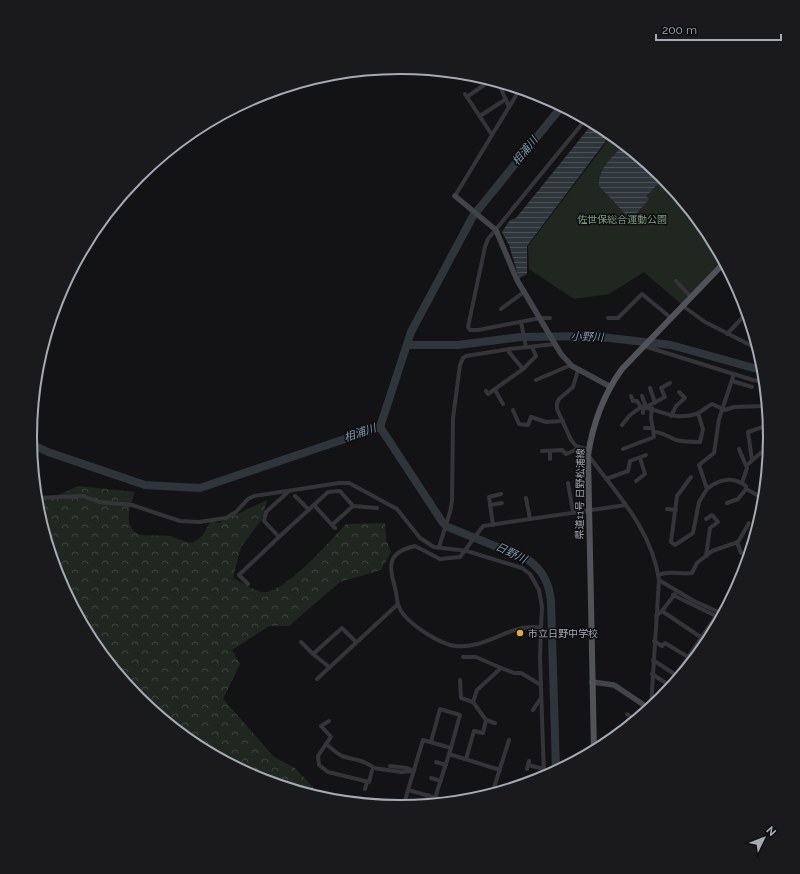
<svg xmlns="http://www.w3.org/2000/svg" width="800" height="874" viewBox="0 0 800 874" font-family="Raleway,'Noto Sans JP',sans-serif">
	<defs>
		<pattern id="forest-crowns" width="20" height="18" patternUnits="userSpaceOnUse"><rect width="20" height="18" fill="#202721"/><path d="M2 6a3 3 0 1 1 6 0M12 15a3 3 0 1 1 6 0" fill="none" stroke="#3d443f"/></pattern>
		<pattern id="water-rules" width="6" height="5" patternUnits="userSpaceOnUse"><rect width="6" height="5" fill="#2e363c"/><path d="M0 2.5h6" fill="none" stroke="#495056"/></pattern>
	</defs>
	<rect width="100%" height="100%" fill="#131315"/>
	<path fill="url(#forest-crowns)" d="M78,486L135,492C130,506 121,528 141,535C145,536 162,535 169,536C176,537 183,542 192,543L202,536L211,521L219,523L267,500L262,519L241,547L233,578C242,583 252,589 261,592C282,597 332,539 346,524L385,523L386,539L391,552L381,570L340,582L289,626H269L232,650L240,664L223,699L274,757L295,768L323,798L258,779L194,745L138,698L92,642L58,578L37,509L36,497H54Z"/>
	<polygon fill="#202721" points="612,135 662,176 708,232 723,260 681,304 644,272 609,294 574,299 529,269 528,246"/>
	<g fill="url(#water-rules)">
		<polygon points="593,123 611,134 527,246 527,274 519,278 509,245 502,232 510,220 516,218"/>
		<path d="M624,144L664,178L646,196L649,199L631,220L599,186C598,168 613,157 624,144Z"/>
	</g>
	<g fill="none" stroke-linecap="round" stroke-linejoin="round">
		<g stroke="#2e363c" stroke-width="8">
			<polyline points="407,345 458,345 521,337 592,336 671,345 764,371"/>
			<path d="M380,427L443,523L448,527L527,559C543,570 549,583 551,601L556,771"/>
			<polyline points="31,444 48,452 145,485 200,488 380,427 411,332 473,216 562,106"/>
		</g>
		<g stroke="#353539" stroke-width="4">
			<polyline points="498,82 509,107"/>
			<polyline points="465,94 492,135"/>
			<polyline points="467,97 491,80"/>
			<polyline points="480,116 506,99"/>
			<polyline points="455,196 520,89"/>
			<polyline points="676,281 691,297"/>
			<polyline points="683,306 705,322 758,349"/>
			<polyline points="501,309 524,292"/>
			<polyline points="550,318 540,318 478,330 470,330 468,327 485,247 488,239 586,119"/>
			<polyline points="608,318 618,318 642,294 671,318"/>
			<polyline points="521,322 526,347"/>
			<polyline points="727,334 747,313"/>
			<polyline points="644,346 753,380 765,382"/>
			<polyline points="523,369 536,356 532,347"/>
			<polyline points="578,370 573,387 559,399 557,403 557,409 571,440 576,446 589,450"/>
			<polyline points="536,380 571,365"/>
			<polyline points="732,381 752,387"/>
			<polyline points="650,388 655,403"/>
			<polyline points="495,390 503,404"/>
			<polyline points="486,391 488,394 523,369 509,352 510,349 555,344"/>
			<polyline points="631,396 633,401 637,401 641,407"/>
			<polyline points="642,396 646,407 665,397 661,388 670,383"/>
			<polyline points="513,410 519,424 528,425 531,417 546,422 563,421"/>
			<polyline points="643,413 643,407"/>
			<polyline points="671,416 676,406 685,398 679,392"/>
			<path d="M622,425L630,415L641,407C662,410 673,421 696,414C702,412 706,407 712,404L725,410L734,407L762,406L767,403"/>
			<polyline points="645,428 653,428"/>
			<path d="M654,432C663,432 668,437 676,440C684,442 692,442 700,442L703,429L698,413"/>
			<polyline points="623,449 654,437 651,418 652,408"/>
			<polyline points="739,449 747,468 742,483"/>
			<polyline points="542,451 562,450 566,454 580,448"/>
			<polyline points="550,451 550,459"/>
			<polyline points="763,451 764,442"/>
			<path d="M588,455C617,494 652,530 659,580L651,707"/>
			<polyline points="752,460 748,432 769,425"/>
			<polyline points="747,465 763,451 768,453"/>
			<polyline points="691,477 677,496 671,542 675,545 693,533 699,502 707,489 699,465 714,453 719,419 734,374"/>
			<polyline points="606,479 628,471 630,461 646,455"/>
			<polyline points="636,481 645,474 640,458"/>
			<polyline points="568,483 573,512"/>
			<path d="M707,489C719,479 733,476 746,486V489L761,497"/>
			<polyline points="295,496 309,510"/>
			<polyline points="36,498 83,496 99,502 132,505 180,521 199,522 226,518 236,512 248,499 254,496 339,483 349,483 397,509 420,538 434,547 467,551 522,568 530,574 539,590 542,607 541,627"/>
			<polyline points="526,498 530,519"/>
			<polyline points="727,503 738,499 746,489"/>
			<polyline points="314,505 332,525"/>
			<polyline points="490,505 502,503"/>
			<polyline points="667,509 676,510"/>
			<polyline points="493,525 489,497 501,494"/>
			<polyline points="335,528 332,525 353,506"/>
			<polyline points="279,537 328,492 340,491 353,506 377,508"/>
			<polyline points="737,542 741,553 749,556"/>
			<polyline points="439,547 450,512 452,501 453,418 460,365 463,358 466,356 510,349"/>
			<polyline points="706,556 710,528 718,522 712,515 706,519"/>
			<path d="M658,575C672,570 679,575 692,573L697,563L712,551L738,542L749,523"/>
			<polyline points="659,580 692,600 723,614"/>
			<polyline points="248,584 239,575 279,537 264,521 266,512 289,491"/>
			<polyline points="673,595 716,616 676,675"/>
			<polyline points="662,611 675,594"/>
			<polyline points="656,616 662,611 708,642"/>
			<polyline points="654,641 662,646 665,643 693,660"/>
			<polyline points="301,642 313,654 342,628 356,642"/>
			<polyline points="313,654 329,667"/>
			<polyline points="463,657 476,657 501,668"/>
			<polyline points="653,660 679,677"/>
			<polyline points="652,674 672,687"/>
			<polyline points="317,679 398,604"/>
			<polyline points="460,680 461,698 473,702 486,720"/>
			<polyline points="473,702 477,690 501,668 514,673 521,673 541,685"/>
			<polyline points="533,710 541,698"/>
			<polyline points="627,714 635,720"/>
			<polyline points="431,742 440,709 460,715 451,748"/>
			<polyline points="326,744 331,737 321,726 329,721"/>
			<polyline points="449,754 500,770"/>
			<polyline points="466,759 474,731 483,733 486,720 495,723"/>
			<polyline points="436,762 446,765"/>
			<polyline points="528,765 544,769"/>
			<polyline points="390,766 407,768 413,771"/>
			<path d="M373,767L369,782L328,772L319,765L318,756L326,744C331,748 336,753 342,756C353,760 363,759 374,768L401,772L414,771"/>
			<polyline points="527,769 529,761"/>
			<path d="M544,777L540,657L541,627C535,627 528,627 522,628C500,633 479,649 455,646C440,644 414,627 404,615C398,609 397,600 396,592C390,568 384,553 415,546L440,559L460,557L483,526L626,505"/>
			<polyline points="431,778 441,781"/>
			<polyline points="365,789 367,782"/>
			<polyline points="492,794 509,740"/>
			<polyline points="435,798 451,748 423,740 408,790 451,802"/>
			<polyline points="425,805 428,795"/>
			<polyline points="403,807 408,790"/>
		</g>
		<g stroke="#434449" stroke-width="5.5">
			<polyline points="455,196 496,230 517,280 561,354 572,366 609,386"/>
			<polyline points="592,682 614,685 650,709"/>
		</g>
		<path stroke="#515358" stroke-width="6" d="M594,751L588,455C593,423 603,395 622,369L724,263"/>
	</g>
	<circle fill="#e0aa40" stroke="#0e0e10" stroke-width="1.5" cx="520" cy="633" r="4"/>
	<g text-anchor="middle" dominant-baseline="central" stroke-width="3" stroke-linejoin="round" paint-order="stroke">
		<g font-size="10" fill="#7f9d81" stroke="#0e0e10">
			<text x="622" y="219">佐世保総合運動公園</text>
		</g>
		<g font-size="10" fill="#a6aab4" stroke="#0e0e10">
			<text transform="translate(580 494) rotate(-89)">県道11号 日野松浦線</text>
		</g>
		<g font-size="10" fill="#a6aab4" stroke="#0e0e10" text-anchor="start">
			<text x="528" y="633">市立日野中学校</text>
		</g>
		<g font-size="11" font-style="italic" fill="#8098ac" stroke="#0e0e10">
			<text transform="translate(525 151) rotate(-51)">相浦川</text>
			<text transform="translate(587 337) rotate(2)">小野川</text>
			<text transform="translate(360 433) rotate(-19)">相浦川</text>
			<text transform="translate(511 553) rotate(26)">日野川</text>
		</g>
	</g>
	<path d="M0 0H800V874H0ZM37 437a363 363 0 1 1 726 0a363 363 0 1 1-726 0Z" fill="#1a1a1d" fill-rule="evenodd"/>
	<path fill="none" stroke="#a6aab4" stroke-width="2" d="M37 437a363 363 0 1 1 726 0a363 363 0 1 1-726 0Z"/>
	<g transform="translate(764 838) rotate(47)" stroke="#0e0e10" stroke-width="3" paint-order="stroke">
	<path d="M0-3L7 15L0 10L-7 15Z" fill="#a6aab4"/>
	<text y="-6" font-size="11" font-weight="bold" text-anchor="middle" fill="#a6aab4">N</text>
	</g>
	<path d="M656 34v6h125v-6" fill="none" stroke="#a6aab4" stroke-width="2"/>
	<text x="662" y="34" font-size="12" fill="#a6aab4" stroke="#0e0e10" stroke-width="3" paint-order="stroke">200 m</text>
</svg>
